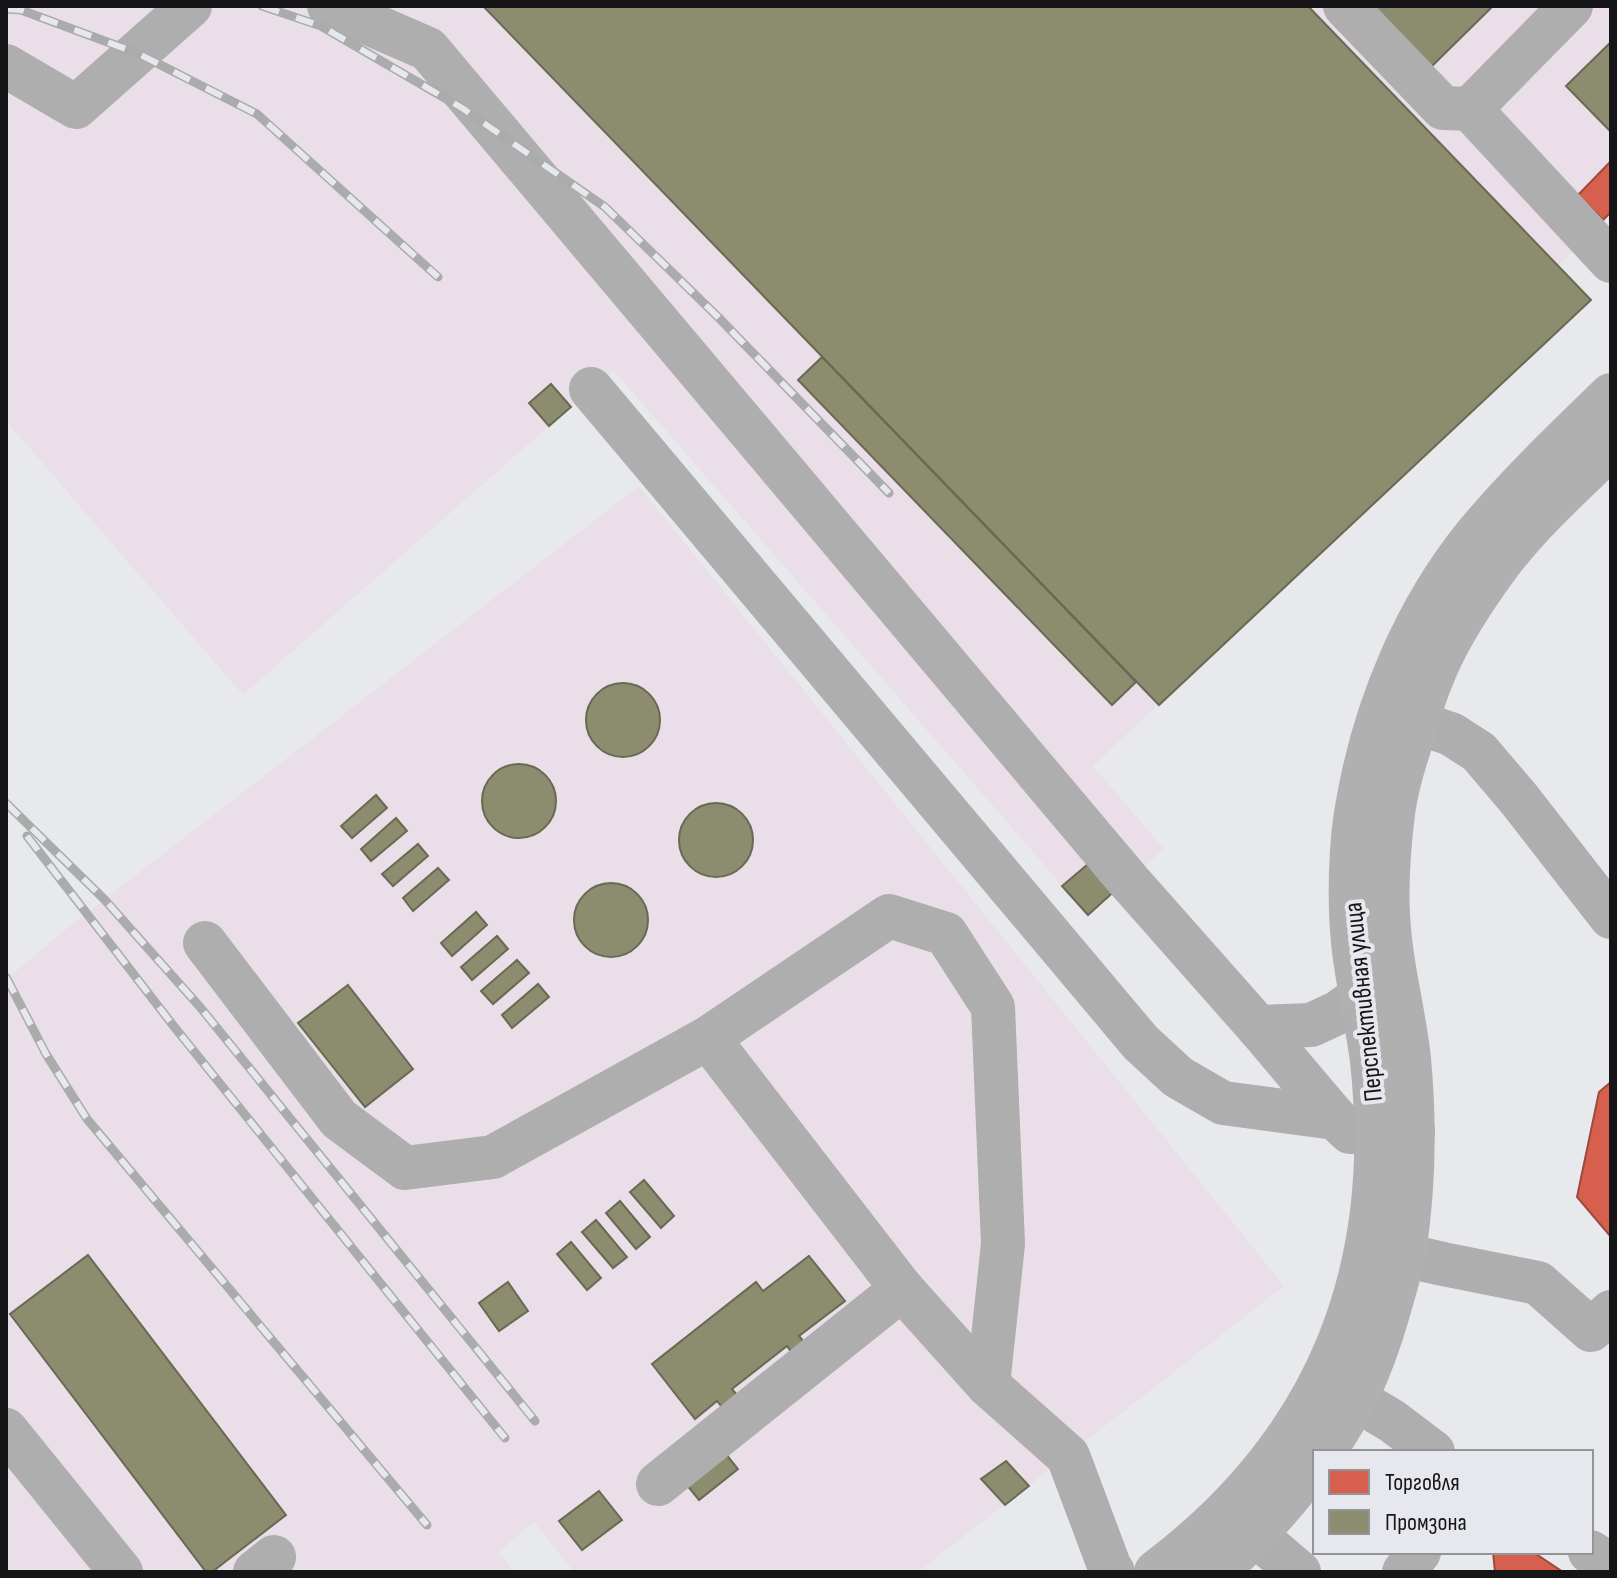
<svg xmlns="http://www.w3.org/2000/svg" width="1617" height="1578" viewBox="0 0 1617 1578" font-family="'Sofia Sans Condensed',sans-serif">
	<rect width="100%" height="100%" fill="#e8e9ec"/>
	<g fill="#eadfe9">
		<polygon points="6,6 1611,6 1611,215 1559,265 1591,300 1093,766 1164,849 1088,915 613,370 243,695 6,421"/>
		<polygon points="639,486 1284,1286 918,1572 574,1572 534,1522 499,1552 514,1572 6,1572 6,979 66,929"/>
	</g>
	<g fill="#d6604d" stroke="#9c4a3d" stroke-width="2">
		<polygon points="1611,161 1611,212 1603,220 1578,195"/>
		<polygon points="1611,1082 1611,1237 1577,1197 1599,1092"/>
		<polygon points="1493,1552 1533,1552 1563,1572 1495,1572"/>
	</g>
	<g fill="#8c8c6e" stroke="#696954" stroke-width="2">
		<polygon points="483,6 1308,6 1591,300 1159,705"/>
		<polygon points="1367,6 1493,6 1429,69"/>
		<polygon points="1611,42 1611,132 1566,86"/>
		<polygon points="822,357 1136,682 1112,705 798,380"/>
		<polygon points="551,384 571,407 549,426 529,403"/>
		<circle cx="623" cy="720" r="37"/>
		<circle cx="519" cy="801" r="37"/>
		<polygon points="376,795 387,808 352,838 341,826"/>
		<circle cx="716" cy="840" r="37"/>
		<polygon points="396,818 407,831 371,861 361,849"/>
		<polygon points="418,844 428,856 393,886 382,874"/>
		<polygon points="1094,859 1119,887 1088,915 1062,886"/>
		<polygon points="438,868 449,880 413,911 403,898"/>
		<circle cx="611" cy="920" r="37"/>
		<polygon points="476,912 487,925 452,956 441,943"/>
		<polygon points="497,936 508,949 472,980 461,967"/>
		<polygon points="517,960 529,973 493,1004 481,991"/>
		<polygon points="538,984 549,997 512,1028 502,1015"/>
		<polygon points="348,985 413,1069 365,1107 298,1023"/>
		<polygon points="644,1180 674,1216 661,1228 630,1192"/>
		<polygon points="620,1201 650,1237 636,1249 606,1213"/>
		<polygon points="596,1220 627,1257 613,1268 582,1232"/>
		<polygon points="571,1242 601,1278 587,1290 557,1254"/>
		<polygon points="88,1255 286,1515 212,1572 206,1572 10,1314"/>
		<polygon points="809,1256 845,1301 799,1336 805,1343 792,1353 787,1346 732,1389 737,1395 721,1406 717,1401 695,1419 652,1364 756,1282 763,1291"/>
		<polygon points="508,1282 528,1311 499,1331 479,1303"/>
		<polygon points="721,1448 738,1469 699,1500 682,1479"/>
		<polygon points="1006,1461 1029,1486 1005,1505 981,1479"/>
		<polygon points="599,1491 622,1520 582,1550 559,1521"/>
	</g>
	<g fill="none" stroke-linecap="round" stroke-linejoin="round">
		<g stroke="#adaead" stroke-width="44">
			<polyline points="329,6 428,49 1128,880 1258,1027 1335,1118 1350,1132 1413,1131"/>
			<polyline points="1345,6 1443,108 1470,109 1611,261"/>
			<polyline points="6,66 76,107 190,6"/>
			<polyline points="1470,109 1571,6"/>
			<polyline points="591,389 1141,1043 1178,1077 1223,1103 1335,1118"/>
			<polyline points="1382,711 1451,734 1479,752 1519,799 1611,917"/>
			<polyline points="205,943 339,1119 405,1168 493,1157 708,1038 889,916 946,934 993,1007 1003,1244 988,1385"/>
			<polyline points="1258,1027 1311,1025 1337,1013 1362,996"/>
			<polyline points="708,1038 902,1289 988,1385 1068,1456 1110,1568 1113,1572"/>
			<polyline points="1368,1247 1443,1264 1538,1283 1591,1330 1611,1312"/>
			<polyline points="1355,1399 1392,1421 1433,1452"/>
			<polyline points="6,1430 121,1572"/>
			<polyline points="658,1484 902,1289"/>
			<polyline points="1255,1535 1299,1572"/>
			<polyline points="1590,1552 1611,1565"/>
			<polyline points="255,1572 274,1557"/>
			<polyline points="1404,1572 1419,1552"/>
		</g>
		<g stroke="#b1b0b0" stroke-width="44">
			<path d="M1323,1452C1353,1412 1373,1364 1387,1316C1393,1295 1400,1273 1404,1252C1414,1188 1415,1123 1409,1059C1405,1019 1394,979 1390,939C1385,898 1388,854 1393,813C1396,791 1402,769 1409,748C1416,721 1425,694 1436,668C1451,633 1479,591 1502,560C1534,519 1574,483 1611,447"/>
			<path d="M1156,1572C1327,1443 1395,1273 1372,1061C1367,1021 1357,982 1353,942C1349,901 1350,842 1358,802C1375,706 1415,610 1476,535C1517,485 1565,440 1611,395"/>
			<path d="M1215,1572C1253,1540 1285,1503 1315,1463"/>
		</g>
		<defs>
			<g id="rail">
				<polyline points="262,6 321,26 462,108 605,207 718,317 889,493"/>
				<polyline points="6,9 21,10 137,53 257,114 438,277"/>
				<polyline points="6,803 104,899 200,1007 535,1421"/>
				<polyline points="27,836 172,1024 505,1438"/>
				<polyline points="6,977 46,1054 87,1119 427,1525"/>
			</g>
		</defs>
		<use href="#rail" stroke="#aaabab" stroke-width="9"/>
		<use href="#rail" stroke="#e6e8ee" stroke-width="6" stroke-dasharray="18" stroke-linecap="butt"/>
	</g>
	<g text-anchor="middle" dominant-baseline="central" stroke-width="8" stroke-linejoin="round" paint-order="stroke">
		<g font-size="26" fill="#161618" stroke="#e6e8ee">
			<text transform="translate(1364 1002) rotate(-96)">Перспективная улица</text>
		</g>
	</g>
	<rect width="1617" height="1578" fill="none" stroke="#161618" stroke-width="16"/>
	<rect x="1313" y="1450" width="280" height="104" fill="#e6e8ee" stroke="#939498" stroke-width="2"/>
	<rect x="1329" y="1470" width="40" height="24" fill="#d6604d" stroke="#939498" stroke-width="2"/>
	<text x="1385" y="1490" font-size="24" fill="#161618">Торговля</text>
	<rect x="1329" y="1510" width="40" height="24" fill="#8c8c6e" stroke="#939498" stroke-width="2"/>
	<text x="1385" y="1530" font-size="24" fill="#161618">Промзона</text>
</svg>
